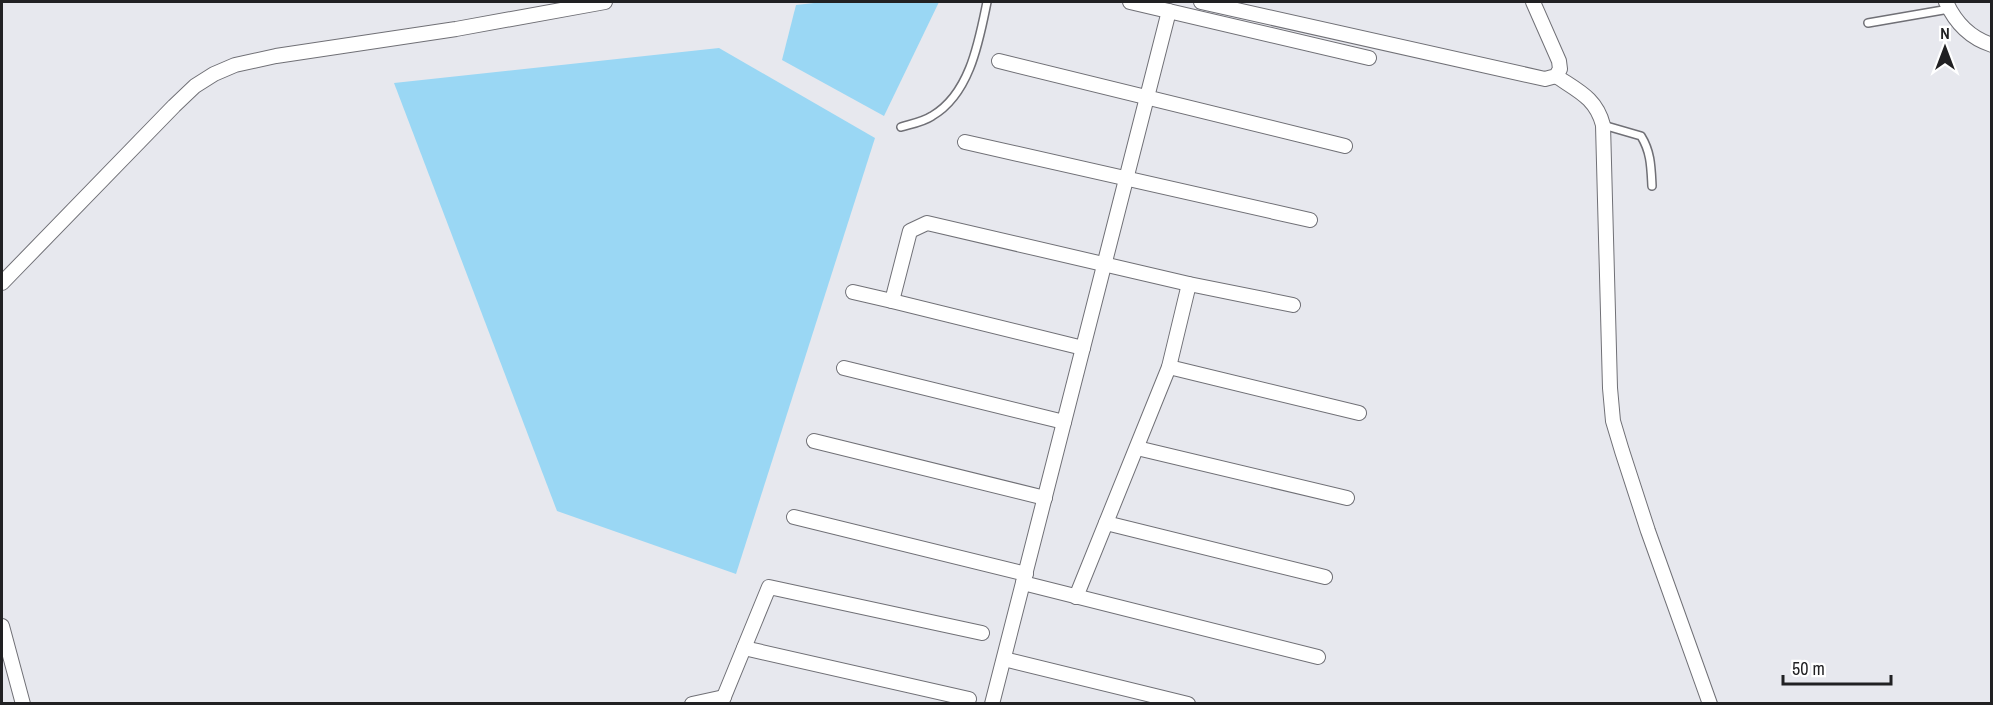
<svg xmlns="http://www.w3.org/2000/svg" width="1993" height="705" viewBox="0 0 1993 705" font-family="'Archivo Narrow',sans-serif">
	<rect width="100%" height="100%" fill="#e7e8ee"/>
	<g fill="#9ad7f4">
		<polygon points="823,2 939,2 884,116 782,60 796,5"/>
		<polygon points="719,48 875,138 736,574 557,511 394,83"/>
	</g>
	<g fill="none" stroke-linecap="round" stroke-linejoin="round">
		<defs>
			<g id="service">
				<polyline points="1868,23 1949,9"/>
				<path d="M1603,125L1641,136C1651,152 1651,167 1652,186"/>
				<path d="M901,127C911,124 923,122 932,116C970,94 979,41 987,2"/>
			</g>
			<g id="minor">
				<polyline points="1130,2 1369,58"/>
				<polyline points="1201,2 1545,79 1556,76 1560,69 1559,61 1533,2"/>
				<path d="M1946,2C1955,22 1970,38 1992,45"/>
				<polyline points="999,61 1345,146"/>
				<path d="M1556,76C1578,91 1596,98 1603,125L1610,388L1613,421L1622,451L1648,531L1710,704"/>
				<polyline points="965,142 1310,220"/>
				<polyline points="2,283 174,106 195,86 214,74 235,65 276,56 456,29 605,2"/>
				<polyline points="853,292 892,301"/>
				<polyline points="1083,348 892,301 910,231 927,223 1189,284 1293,305"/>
				<polyline points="1169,367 1359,413"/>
				<polyline points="844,368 1064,422"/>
				<polyline points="814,441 1045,498"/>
				<polyline points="1137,448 1347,498"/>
				<polyline points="794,517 1026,574"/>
				<polyline points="1106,523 1325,577"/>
				<polyline points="1023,583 1318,657"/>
				<polyline points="1076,597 1169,367 1189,284"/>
				<polyline points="2,626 23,704"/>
				<polyline points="744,648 969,699"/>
				<polyline points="1004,659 1188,704"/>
				<polyline points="692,704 724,697"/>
				<polyline points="721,704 769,587 982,633"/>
				<polyline points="992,704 1169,11"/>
			</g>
		</defs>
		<use href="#service" stroke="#707076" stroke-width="10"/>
		<use href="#minor" stroke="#707076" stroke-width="16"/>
		<use href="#service" stroke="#fff" stroke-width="7"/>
		<use href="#minor" stroke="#fff" stroke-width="14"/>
	</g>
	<rect width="1993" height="705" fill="none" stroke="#212123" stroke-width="6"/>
	<g transform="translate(1945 48)" stroke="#ffffff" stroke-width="4.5" paint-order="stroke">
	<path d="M0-4.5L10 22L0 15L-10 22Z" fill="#212123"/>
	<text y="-9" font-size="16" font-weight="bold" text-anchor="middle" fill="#212123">N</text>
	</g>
	<path d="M1783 675v9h108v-9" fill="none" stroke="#212123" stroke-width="3"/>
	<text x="1792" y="675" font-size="18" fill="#212123" stroke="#ffffff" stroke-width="4.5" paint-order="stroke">50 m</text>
</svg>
